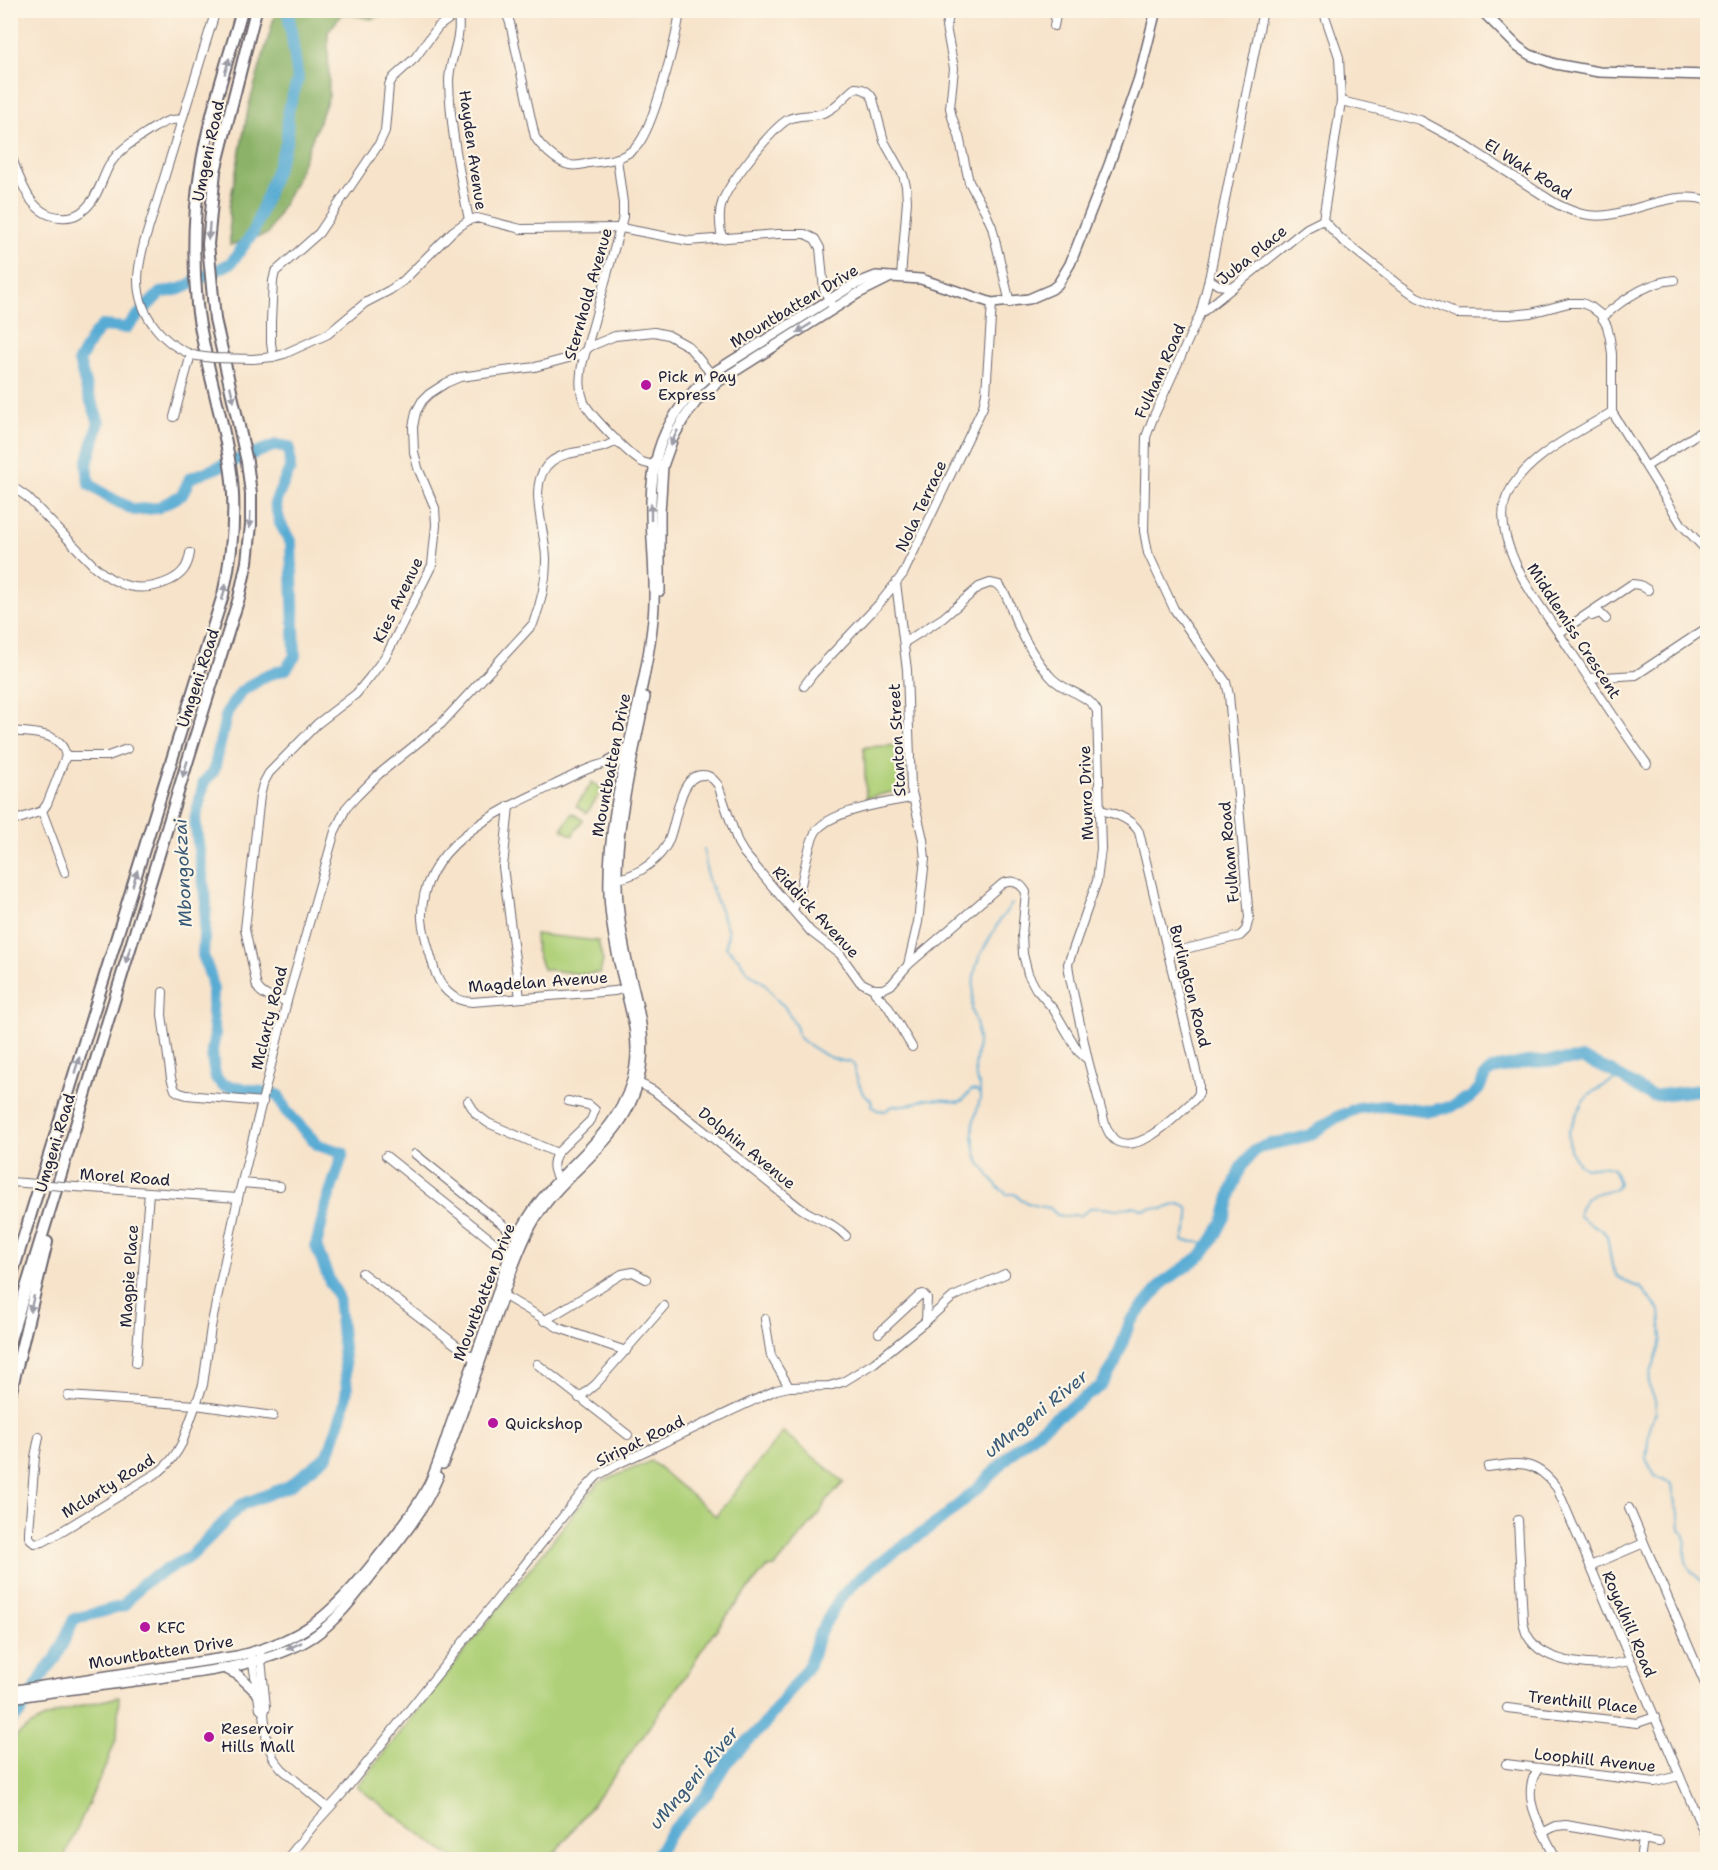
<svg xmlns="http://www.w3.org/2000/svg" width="1718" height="1870" viewBox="0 0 1718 1870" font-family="'Shantell Sans',sans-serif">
	<rect width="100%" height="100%" fill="#fcf5e5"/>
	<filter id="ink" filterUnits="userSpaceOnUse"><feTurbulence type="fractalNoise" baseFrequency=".0167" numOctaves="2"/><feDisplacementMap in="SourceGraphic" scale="12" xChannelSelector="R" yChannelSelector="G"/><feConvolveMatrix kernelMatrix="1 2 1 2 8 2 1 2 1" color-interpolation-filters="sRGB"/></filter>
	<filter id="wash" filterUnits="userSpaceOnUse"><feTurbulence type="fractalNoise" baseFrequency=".008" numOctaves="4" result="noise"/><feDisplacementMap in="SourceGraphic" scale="24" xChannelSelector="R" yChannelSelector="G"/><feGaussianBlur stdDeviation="1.35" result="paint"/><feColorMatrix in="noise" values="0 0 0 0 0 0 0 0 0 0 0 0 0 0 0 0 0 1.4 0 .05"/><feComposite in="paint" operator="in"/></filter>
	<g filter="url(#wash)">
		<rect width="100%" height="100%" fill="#f7e3ca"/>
		<g fill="#afd078" stroke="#68795a" stroke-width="1.5">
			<polygon points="904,745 905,789 866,798 864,747"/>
			<polygon points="592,782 603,789 587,813 576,806"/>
			<polygon points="572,813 583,820 572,836 562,829"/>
			<polygon points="535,934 598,941 603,961 600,973 581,974 543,969 536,950"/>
			<path d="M783,1432L844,1482L827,1500L820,1513L775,1567L766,1568C741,1599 707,1637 689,1671L614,1776L555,1853L548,1859H454L357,1787L598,1483L651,1461L716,1516Z"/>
			<path d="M119,1697L117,1736L107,1763L63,1859H11V1741C40,1712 80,1706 119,1697Z"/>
		</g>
		<polygon fill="#8bb268" stroke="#566a52" stroke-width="1.5" points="276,11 393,11 371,19 343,13 328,32 329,96 296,180 268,234 230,245 229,207 249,105"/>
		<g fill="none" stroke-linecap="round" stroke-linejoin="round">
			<g stroke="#58acd4" stroke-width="2">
				<path d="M704,849L707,876L728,931L726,947L739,959L747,971L764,983L778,1001L784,1006L796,1026L799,1038C815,1050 831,1061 851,1062L855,1067V1073L863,1094L871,1100L872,1106L877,1110L885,1111L893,1106L913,1104L924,1099L949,1100L958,1102L963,1100L971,1090L977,1091L980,1095"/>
				<polyline points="1012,904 1000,920 982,952 977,963 974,976 972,1010 977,1027 978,1043 975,1067 976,1078 980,1088 980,1099 973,1124 973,1136 976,1154 980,1163 998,1187 1003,1191 1007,1194 1015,1194 1021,1200 1033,1205 1050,1208 1057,1215 1067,1217 1073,1215 1079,1216 1092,1208 1102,1208 1118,1210 1134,1206 1143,1210 1152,1208 1163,1209 1178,1204 1183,1205 1187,1207 1189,1211 1189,1219 1183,1241 1210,1243"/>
				<path d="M1620,1077L1591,1093L1583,1101L1568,1133L1570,1150L1579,1164L1585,1168L1602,1166L1613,1169L1619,1183L1615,1189C1596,1193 1583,1193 1578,1215L1584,1220L1602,1230L1607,1236L1612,1266L1617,1276L1626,1282L1641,1288L1660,1311L1662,1340L1651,1372L1649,1386L1655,1400L1656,1412L1650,1424L1646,1459L1655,1476L1672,1484L1675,1505L1679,1514L1680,1529C1691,1539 1682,1547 1686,1561C1689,1573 1700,1578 1708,1587"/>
			</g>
			<g stroke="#58acd4" stroke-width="12">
				<polyline points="10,1721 21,1712 46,1670 56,1658 74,1619 123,1606 143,1583 191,1556 241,1505 289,1486 328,1455 343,1411 347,1389 338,1296 330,1282 316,1246 326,1205 343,1153 318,1145 286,1111 278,1095 223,1085 216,1078 213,1064 212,1050 215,1035 212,1013 213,990 211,978 203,955 206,903 195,820 204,782 213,772 215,766 227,712 242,691 267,675 286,669 295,656 291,543 280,523 275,503 290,468 289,447 276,445 190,478 182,495 157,508 134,510 107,496 89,484 87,464 99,422 87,391 79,361 93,336 102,326 126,328 160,293 180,289 231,263 253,233 287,141 288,111 298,79 288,10"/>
				<polyline points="653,1860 672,1831 707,1794 726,1763 763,1726 809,1665 820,1632 840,1598 855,1582 880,1562 941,1520 978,1488 1017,1448 1055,1418 1101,1386 1115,1363 1130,1322 1163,1283 1202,1255 1214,1238 1225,1217 1231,1193 1241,1167 1256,1149 1271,1144 1292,1140 1310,1135 1337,1117 1358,1108 1384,1105 1429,1111 1451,1107 1470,1098 1479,1089 1485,1076 1493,1069 1527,1062 1583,1059 1611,1071 1652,1096 1708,1089"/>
			</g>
		</g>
	</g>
	<g filter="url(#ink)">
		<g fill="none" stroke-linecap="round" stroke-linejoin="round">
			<defs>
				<g id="minor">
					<path d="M502,10L507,15L510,23L535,137C541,147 555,160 566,164C573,167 582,165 589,163C606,161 623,160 636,147C653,130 677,37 680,10"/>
					<polyline points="951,10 946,27 954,68 950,108 952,117 959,136 969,182 985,211 992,227 1010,303"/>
					<polyline points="1323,10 1339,57 1341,101 1323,220 1341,239 1397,283 1417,297 1456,314 1509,315 1531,313 1569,303 1582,303 1591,307 1600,314 1607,326 1610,339 1612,354 1612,412 1682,525 1708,552"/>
					<path d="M457,13C464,35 449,59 449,81C450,128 460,175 469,220"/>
					<polyline points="1054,26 1057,10"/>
					<path d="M1341,101L1420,120L1457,140L1555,203C1572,212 1588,218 1608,215C1637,211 1678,189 1708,201"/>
					<path d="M10,153C20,177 28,216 61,217C70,218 79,215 86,208C98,197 102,178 110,164C120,148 137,139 152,129C162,123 170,118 182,120"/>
					<path d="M617,159L623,203V217L582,365C580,378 579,389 584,402C589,414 630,456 642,462C647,464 654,465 660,466"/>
					<path d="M722,239C720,228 718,214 722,203C727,185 771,130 787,120C797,114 811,117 823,113C836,109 844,96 855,88C864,88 869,91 873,99L884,141L903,175L906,186L907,201L901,277"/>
					<polyline points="1209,279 1218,285 1233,287"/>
					<polyline points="1200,314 1307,228 1323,220"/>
					<path d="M1602,318C1622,300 1647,282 1674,280"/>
					<path d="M197,356C165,347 138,315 138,280C138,267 141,256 144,243L216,10"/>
					<polyline points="273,357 271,343 271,321 273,281 275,272 319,233 379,144 385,131 389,85 393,78 415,58 438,27 461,10"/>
					<polyline points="253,359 273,357 284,354 328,334 365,303 390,290 403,281 453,231 469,220 477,218 521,229 621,228 689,241 778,234 805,234 815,239 820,248 824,290 834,309"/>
					<path d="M1612,412C1577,433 1524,458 1507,496C1498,517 1506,542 1515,562C1528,593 1550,619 1568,647C1594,686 1619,726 1647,764"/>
					<polyline points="174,417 191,354"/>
					<polyline points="1647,466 1708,427"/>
					<path d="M10,485L27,497L95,567C118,587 140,594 169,581C182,575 188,567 190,553"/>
					<polyline points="896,583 907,670 911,788 923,839 925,859 918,922 908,965"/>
					<polyline points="1592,616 1600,613 1606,619"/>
					<polyline points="1559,633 1632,584 1640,585 1648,590"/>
					<path d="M905,642L943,618L979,587L990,583L999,585C1010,598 1010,609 1017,623C1025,641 1036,660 1049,675C1062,692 1087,692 1097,711L1101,849L1097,881L1068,964L1070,978L1088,1060L1105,1124C1108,1131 1111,1139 1118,1142C1140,1151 1169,1123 1183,1110C1188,1105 1196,1100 1199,1093C1199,1091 1199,1085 1199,1083L1139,832C1132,819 1114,813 1100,810"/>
					<polyline points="1589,678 1636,675 1708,627"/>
					<polyline points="804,686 813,674 879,604 903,574 983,407 986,393 992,303"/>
					<path d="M10,731C31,733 61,731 66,756L47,804L42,811L10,822"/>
					<polyline points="66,756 108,756 127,749"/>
					<path d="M630,763C601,758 578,774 552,786C498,811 419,846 422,919C423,935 430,952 434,968C439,986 452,1002 472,1002L615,991L630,987"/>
					<polyline points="509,806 503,867 520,998"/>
					<polyline points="42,811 65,872"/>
					<path d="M612,879C632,879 655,864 666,846C677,830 677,774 703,775C710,775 714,780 718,785L738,843L744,853L811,932L840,954L860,982L874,989H883L891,985L908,965L1002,884C1012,879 1020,882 1026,892L1022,934L1023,954L1028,974L1036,989L1054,1010L1078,1051L1087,1059"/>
					<path d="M793,909L798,900C802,882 807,848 815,833C827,811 889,802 912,798"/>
					<polyline points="1168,953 1240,936 1246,930 1249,918 1229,695 1226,682 1174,609 1148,553 1144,531 1146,437 1153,418 1200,314 1209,279 1263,10"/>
					<polyline points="874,989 875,993 887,1005 912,1047"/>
					<polyline points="163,992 162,1015 171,1078 175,1090 180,1093 187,1095 263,1102"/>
					<path d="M287,1001C275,998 264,998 257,987L245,929L260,796L263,784L269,773L317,724L356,694L370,677L387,654L432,565L436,525L435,508L418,468L414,452L413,427L416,412L422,401L429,394L446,383L460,377L535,367L580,355L591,346L615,336L654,332L668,335L688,346L718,382"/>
					<polyline points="10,1041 10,1057"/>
					<path d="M632,1082L643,1085L654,1091L799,1207C815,1219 832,1221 846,1236"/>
					<polyline points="468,1101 476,1114 488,1123 557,1153"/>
					<polyline points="415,1154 518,1237"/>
					<polyline points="386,1156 510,1255"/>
					<path d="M558,1180C553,1170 551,1164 557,1153L591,1120L595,1110L589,1105L568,1101"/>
					<polyline points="10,1182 24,1183"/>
					<polyline points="242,1183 280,1186"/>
					<polyline points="75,1187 238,1198"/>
					<polyline points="362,1273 477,1361"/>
					<polyline points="499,1295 508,1298 559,1328 626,1351"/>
					<polyline points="765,1319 771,1356 789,1387"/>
					<polyline points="544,1321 622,1274 633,1272 646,1279"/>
					<polyline points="879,1333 920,1295 923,1294 927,1298 926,1321"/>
					<polyline points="136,1363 149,1192"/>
					<polyline points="537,1364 628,1435"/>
					<polyline points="68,1396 196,1405 273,1416"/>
					<polyline points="579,1398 596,1384 664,1306"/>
					<path d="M39,1437L35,1457L29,1531V1537L34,1543L43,1542L52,1537L160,1471C170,1463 176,1455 182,1443L203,1385L211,1327L238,1198L287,1001L335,831L346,808L356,797L379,774L441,724L533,624C540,606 546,582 546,561C547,532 524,482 552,461C569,448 599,454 617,440"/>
					<path d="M1488,1467C1521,1462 1536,1460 1557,1488L1708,1842"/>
					<polyline points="1629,1508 1708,1691"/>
					<path d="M1518,1520L1523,1621C1524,1626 1525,1631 1527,1635C1544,1666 1600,1668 1630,1661"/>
					<polyline points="1590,1566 1644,1543"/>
					<polyline points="260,1650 266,1707 264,1713 267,1743 274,1759 282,1769 328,1808"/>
					<polyline points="252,1657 260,1709 264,1713"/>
					<polyline points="1507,1708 1637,1723 1655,1717"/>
					<polyline points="1506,1764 1655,1782 1679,1776"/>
					<path d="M1539,1768C1517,1795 1544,1833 1557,1860"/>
					<polyline points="1544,1832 1556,1826 1566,1825 1659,1842"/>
					<polyline points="1641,1853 1643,1839"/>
					<polyline points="286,1860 314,1825 343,1793 584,1490 597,1476 618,1464 776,1390 789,1387 829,1386 843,1382 874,1363 926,1321 953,1297 1005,1274"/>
				</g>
				<g id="major">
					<polyline points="1481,10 1518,47 1530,55 1555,64 1599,72 1708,75"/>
					<polyline points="660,591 660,513 663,466 673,438 683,420 696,402 718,382 857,294 891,277"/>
					<polyline points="610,761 627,748"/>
					<path d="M443,1464C462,1416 478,1367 495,1319C506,1287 516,1255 531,1226C564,1165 629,1145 641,1068C647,1032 636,1001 628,966C623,945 620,924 618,903C612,836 632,762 645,697"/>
					<polyline points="224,1668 238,1675 257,1693"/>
					<path d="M10,1691L237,1656C300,1641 328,1618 368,1569C389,1543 412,1516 428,1486C439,1464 445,1440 453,1418C468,1379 482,1339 495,1300C502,1280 507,1258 517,1238C523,1226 531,1212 540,1201C575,1156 626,1128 635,1066C639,1038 631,1013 625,987C617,956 610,924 609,893C606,798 644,711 653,619C659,563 642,507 658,452C667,421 687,395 711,374L853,285L876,276L921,279L992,303L1029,299L1052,289L1058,284L1070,264L1109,165L1139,78L1156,10"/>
					<path d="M10,1698C57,1691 104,1685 151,1679C202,1672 268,1666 313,1637C339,1619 358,1592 378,1567C401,1539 424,1511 438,1477"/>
				</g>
				<g id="highway">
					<path d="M10,1281L223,595C233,551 237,509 230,465C222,411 203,359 197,305C193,261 193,217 200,173C208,118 227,64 242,10"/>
					<polyline points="10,1340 191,750 239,598 247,562 251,525 251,494 247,462 215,319 208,244 215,171 256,10"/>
					<polyline points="10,1395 47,1242"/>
					<polyline points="10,1690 13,1690"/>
				</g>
			</defs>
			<use href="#minor" stroke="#6d666d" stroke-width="10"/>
			<use href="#major" stroke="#6d666d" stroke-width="12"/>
			<use href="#highway" stroke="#6d666d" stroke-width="14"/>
			<use href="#minor" stroke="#fff" stroke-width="8"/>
			<use href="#major" stroke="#fff" stroke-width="9"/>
			<use href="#highway" stroke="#fff" stroke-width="10"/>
			<defs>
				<g id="minor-bridge">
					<polyline points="197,356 213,358 253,359"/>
					<polyline points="24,1183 75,1187"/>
				</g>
			</defs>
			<use href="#minor-bridge" stroke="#6d666d" stroke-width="10" stroke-linecap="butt"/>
			<use href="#minor-bridge" stroke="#fff" stroke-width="8"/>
		</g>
		<defs><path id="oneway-solid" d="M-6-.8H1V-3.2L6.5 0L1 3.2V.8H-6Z" transform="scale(1.5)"/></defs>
		<g fill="#9c9ca7">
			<use href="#oneway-solid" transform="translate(227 66) rotate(-74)"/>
			<use href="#oneway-solid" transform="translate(209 231) rotate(94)"/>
			<use href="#oneway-solid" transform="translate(804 328) rotate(148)"/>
			<use href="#oneway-solid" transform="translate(232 394) rotate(77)"/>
			<use href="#oneway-solid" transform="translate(674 438) rotate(115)"/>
			<use href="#oneway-solid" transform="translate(651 512) rotate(-90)"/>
			<use href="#oneway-solid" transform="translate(250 520) rotate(92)"/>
			<use href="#oneway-solid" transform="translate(224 592) rotate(-76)"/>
			<use href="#oneway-solid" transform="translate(185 769) rotate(107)"/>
			<use href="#oneway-solid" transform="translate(135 878) rotate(-73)"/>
			<use href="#oneway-solid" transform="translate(128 955) rotate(107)"/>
			<use href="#oneway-solid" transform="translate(77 1065) rotate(-73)"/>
			<use href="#oneway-solid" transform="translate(32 1304) rotate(103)"/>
			<use href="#oneway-solid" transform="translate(294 1646) rotate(155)"/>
		</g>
	</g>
	<g fill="#b5179e" stroke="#fcf5e5" stroke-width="2">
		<circle cx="646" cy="385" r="6"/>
		<circle cx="493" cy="1423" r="6"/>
		<circle cx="145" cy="1627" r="6"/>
		<circle cx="209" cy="1737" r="6"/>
	</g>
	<g text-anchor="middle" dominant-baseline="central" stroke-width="4.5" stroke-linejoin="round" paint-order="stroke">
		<g font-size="16" fill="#22223b" stroke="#fcf5e5">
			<text transform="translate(473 150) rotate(82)">Hayden Avenue</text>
			<text transform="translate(208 151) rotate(-78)">Umgeni Road</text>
			<text transform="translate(1528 169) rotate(32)">El Wak Road</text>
			<text transform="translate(1252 255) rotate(-39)">Juba Place</text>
			<text transform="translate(588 294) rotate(-74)">Sternhold Avenue</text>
			<text transform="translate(794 306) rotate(-31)">Mountbatten Drive</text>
			<text transform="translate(1160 371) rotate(-66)">Fulham Road</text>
			<text transform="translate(921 506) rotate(-65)">Nola Terrace</text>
			<text transform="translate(398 600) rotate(-64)">Kies Avenue</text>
			<text transform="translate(1574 631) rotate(57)">Middlemiss Crescent</text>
			<text transform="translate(198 678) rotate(-72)">Umgeni Road</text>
			<text transform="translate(897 740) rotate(-93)">Stanton Street</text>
			<text transform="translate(611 765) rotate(-79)">Mountbatten Drive</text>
			<text transform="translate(1086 793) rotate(-92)">Munro Drive</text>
			<text transform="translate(1229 852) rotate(-95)">Fulham Road</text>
			<text transform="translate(816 912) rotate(47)">Riddick Avenue</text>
			<text transform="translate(538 982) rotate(-4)">Magdelan Avenue</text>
			<text transform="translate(1190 986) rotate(76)">Burlington Road</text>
			<text transform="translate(269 1018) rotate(-76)">Mclarty Road</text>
			<text transform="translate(55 1143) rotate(-73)">Umgeni Road</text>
			<text transform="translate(747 1148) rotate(39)">Dolphin Avenue</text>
			<text transform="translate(125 1177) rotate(4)">Morel Road</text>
			<text transform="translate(129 1276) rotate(-86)">Magpie Place</text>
			<text transform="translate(484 1292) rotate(-69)">Mountbatten Drive</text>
			<text transform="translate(640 1441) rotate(-26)">Siripat Road</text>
			<text transform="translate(108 1486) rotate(-32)">Mclarty Road</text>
			<text transform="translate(1629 1624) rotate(67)">Royalhill Road</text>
			<text transform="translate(161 1652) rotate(-9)">Mountbatten Drive</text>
			<text transform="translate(1583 1702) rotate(6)">Trenthill Place</text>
			<text transform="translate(1595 1760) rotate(6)">Loophill Avenue</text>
		</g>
		<g font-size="16" fill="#22223b" stroke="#fcf5e5" text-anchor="start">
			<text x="658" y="376">Pick n Pay<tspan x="658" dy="18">Express</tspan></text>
			<text x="505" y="1423">Quickshop</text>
			<text x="157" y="1627">KFC</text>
			<text x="221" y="1728">Reservoir<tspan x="221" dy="18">Hills Mall</tspan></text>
		</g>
		<g font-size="18" font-style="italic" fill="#385978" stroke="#fcf5e5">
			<text transform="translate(183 873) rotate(-93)">Mbongokzai</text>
			<text transform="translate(1036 1414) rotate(-39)">uMngeni River</text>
			<text transform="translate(694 1778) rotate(-50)">uMngeni River</text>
		</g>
	</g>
	<rect width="1718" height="1870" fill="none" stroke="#fcf5e5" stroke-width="36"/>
</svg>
